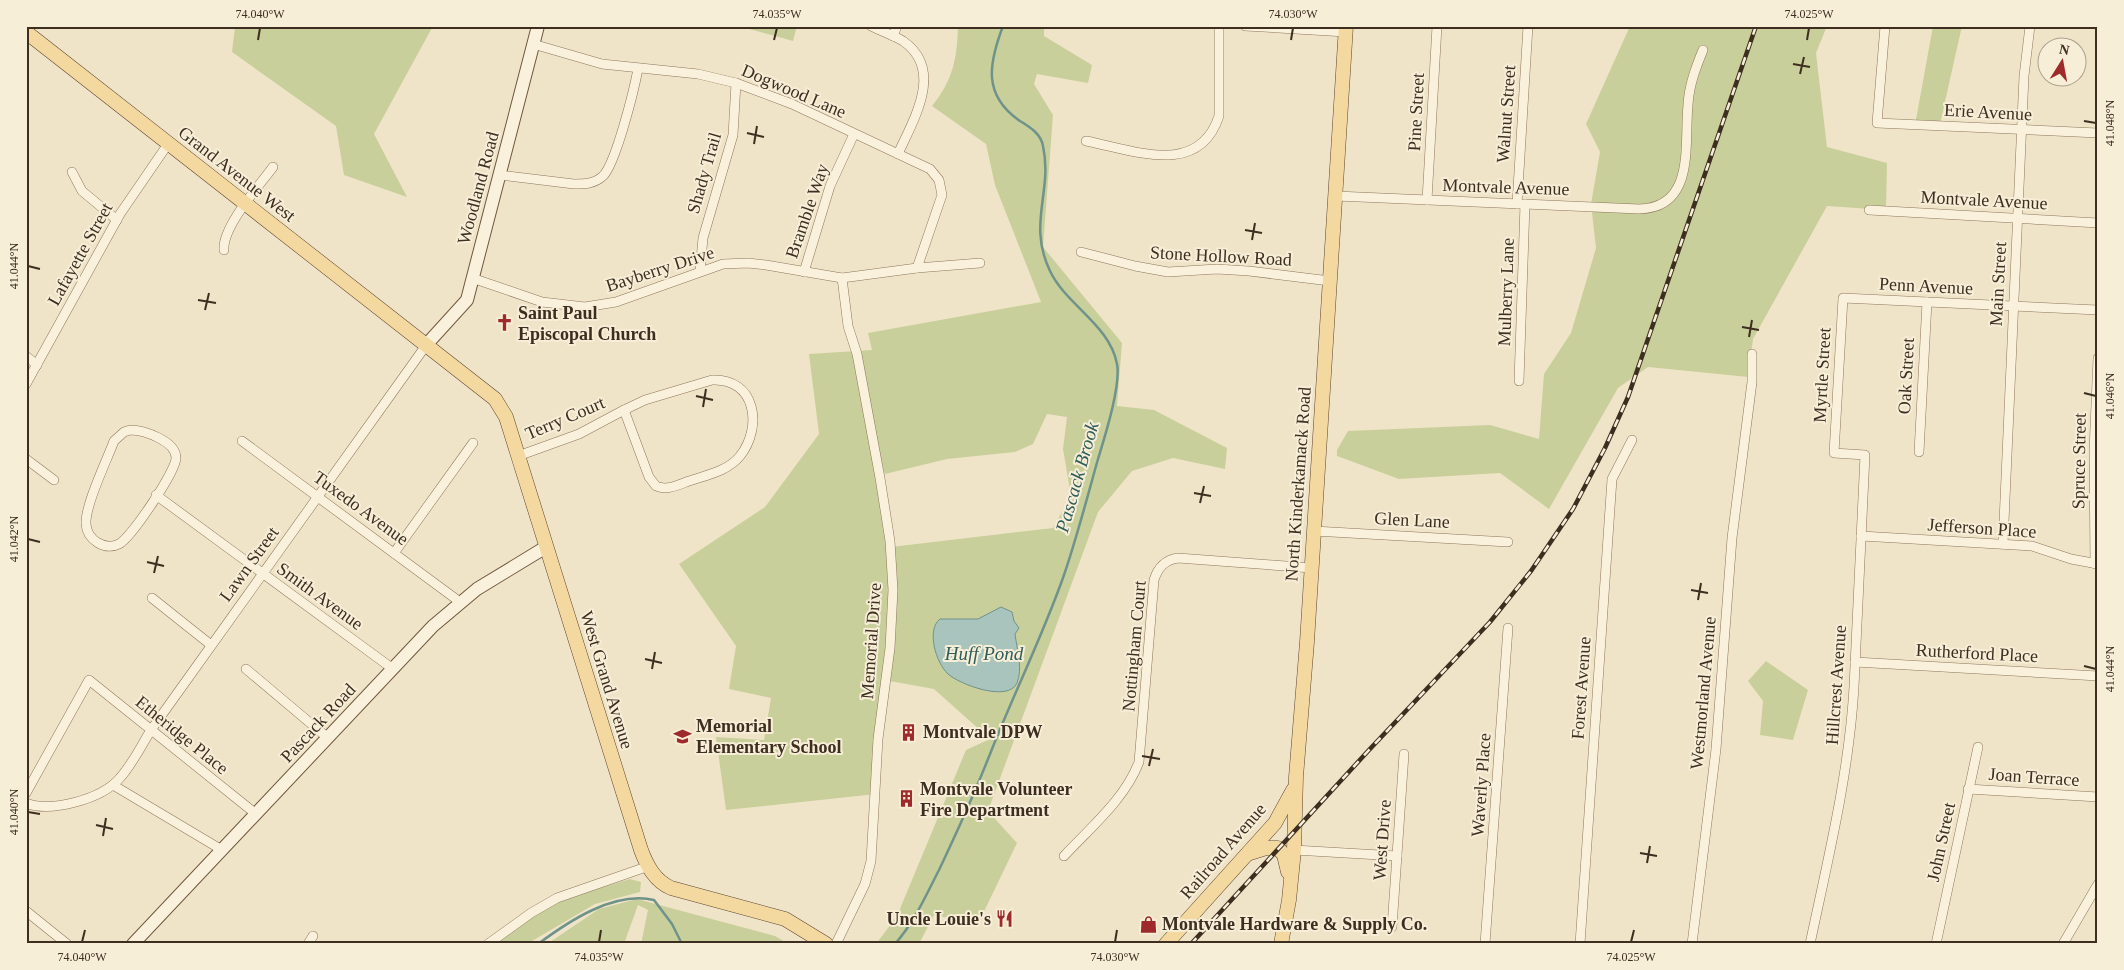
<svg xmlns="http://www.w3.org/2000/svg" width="2124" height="970" viewBox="0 0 2124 970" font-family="Georgia,serif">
	<rect width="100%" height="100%" fill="#f0e4c8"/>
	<g fill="#c9cf9b" fill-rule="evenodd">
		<polygon points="235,26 433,26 374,134 407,197 344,175 336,126 232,52"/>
		<polygon points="738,26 797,26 793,41"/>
		<path d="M958,26H1044V36L1092,65L1088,83L1037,74L1034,84L1053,115L1043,247L1122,343L1117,406L1154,410L1227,448L1225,469L1173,458L1132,471L1098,512L988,811L1017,843L978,924L934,915L919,944H876L897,916L966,750L990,739L934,689L884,680L876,794L726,810L716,737L764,740L771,698L729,689L736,646L679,564L765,507L819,434L809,354L872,350L868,333L1041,302L995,185L986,144L932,106C953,80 957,59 958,26ZM1047,414L1067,417L1063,449L1071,496L1053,528L891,547L877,447L885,474L947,459L1015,452L1033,444Z"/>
		<polygon points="1630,26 1827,26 1816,53 1827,147 1887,163 1886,210 1827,206 1753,339 1748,377 1648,367 1618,388 1549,509 1500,473 1399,479 1337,456 1337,450 1348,431 1490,425 1539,439 1544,374 1571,333 1596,248 1591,204 1600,152 1586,124"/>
		<polygon points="1933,26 1962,26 1940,124 1915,125"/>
		<polygon points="1766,661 1808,690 1793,740 1760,735 1763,701 1748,681"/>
		<polygon points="630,879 641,882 640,892 595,904 527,944 495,944 536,913 567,898"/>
		<polygon points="637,899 775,936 789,944 641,944 648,910 638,905 624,944 547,944 599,909"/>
	</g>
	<path fill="#a9c4bc" stroke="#6f938a" d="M1001,607L1012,612L1014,621L1019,628L1015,634C1017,650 1023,668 1017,683C1008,703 959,684 948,674C936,663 926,630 940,619H978Z"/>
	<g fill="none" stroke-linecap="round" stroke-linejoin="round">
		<g stroke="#6f938a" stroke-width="2.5">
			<path d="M538,944C569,921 614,891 654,900L672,924L682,944"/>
			<path d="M895,944C915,921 925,897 939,870C958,830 976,790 992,749C1015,691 1043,635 1064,575C1077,537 1087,498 1098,459C1105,436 1121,386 1117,364C1110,325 1066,305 1050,271C1027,223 1053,192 1043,146C1041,134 1030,127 1020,121C982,95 989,63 1003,26"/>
		</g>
		<defs>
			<g id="street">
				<path d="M871,26C881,31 893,35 903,41C945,70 913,120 898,154"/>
				<polyline points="1245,26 1346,32"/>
				<polyline points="1885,26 1877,123 2098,133"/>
				<polyline points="893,36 897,26"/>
				<polyline points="533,44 602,64 698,74 736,83 792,104 930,169 939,180 942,195 917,268"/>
				<path d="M1086,141C1133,150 1199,178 1219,116V26"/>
				<polyline points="72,172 82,191 117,220"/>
				<path d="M499,175L574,184C585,184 594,184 603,176C616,163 634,90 638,69"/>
				<path d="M1336,196L1639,209C1696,208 1684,144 1688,105C1689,85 1696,67 1703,50"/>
				<polyline points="1427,200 1437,26"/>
				<polyline points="1517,204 1528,26"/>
				<polyline points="1869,210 2098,223"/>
				<path d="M224,250C222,227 259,186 273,167"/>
				<polyline points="1081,252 1135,266 1168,272 1217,269 1249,271 1330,281"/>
				<polyline points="700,271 703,238 733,135 736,83"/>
				<polyline points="804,272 830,186 854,134"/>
				<polyline points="472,278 542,302 585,307 616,302 723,264 748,263 766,265 842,278 917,268 980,263"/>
				<polyline points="26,356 37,365"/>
				<path d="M712,380C756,378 763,427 740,456C728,471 707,475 689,481C678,485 667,491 656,486L649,477L624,410L645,400Z"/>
				<polyline points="1519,381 1525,204"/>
				<polyline points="26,384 120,214 168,144"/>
				<path d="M130,430C144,430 176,441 176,458C176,471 131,538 119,544C105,551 87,540 86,524C85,505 107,460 114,441L124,432Z"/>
				<polyline points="242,441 460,602"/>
				<polyline points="1919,452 1927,302"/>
				<polyline points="518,456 579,434 624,410"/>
				<polyline points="26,459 54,480"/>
				<polyline points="156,495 393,669"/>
				<polyline points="1314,531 1508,542"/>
				<polyline points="1861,536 2032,546 2071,559 2098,564"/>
				<polyline points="2003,544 2024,76 2030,26"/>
				<polyline points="394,553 473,443"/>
				<polyline points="2095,564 2094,451 2098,358"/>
				<polyline points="152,598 211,645"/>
				<polyline points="1855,662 2098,676"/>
				<polyline points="246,669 328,738"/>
				<polyline points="113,785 222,850"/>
				<polyline points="1968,789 2098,797"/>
				<polyline points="26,793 89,680 256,814"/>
				<path d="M26,803C51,813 101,799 119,779C132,765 141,746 151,730L427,344"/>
				<polyline points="1294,850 1397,856"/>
				<path d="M1064,856C1091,827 1125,799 1139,762L1154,580C1158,567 1165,560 1178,558L1312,568"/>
				<polyline points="26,911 67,944"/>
				<polyline points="1392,927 1404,754"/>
				<polyline points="308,944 313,936"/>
				<polyline points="488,944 531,913 557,898 649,866"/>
				<polyline points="836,944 865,884 871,861 878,739 890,648 893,590 890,541 880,478 857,354 848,326 842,278"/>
				<polyline points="1485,944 1508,628"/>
				<polyline points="1580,944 1612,479 1632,440"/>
				<polyline points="1692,944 1716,749 1732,538 1752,382 1752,354"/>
				<path d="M1810,944C1828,859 1849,774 1854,687L1865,455L1834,453L1843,298L2098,310"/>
				<polyline points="1936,944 1978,747"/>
				<polyline points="2063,944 2098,884"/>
			</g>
			<g id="secondary">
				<polyline points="427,344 467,300 538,26"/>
				<polyline points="133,944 433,626 477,589 546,547"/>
			</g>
			<g id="primary">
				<path d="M26,32L495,399L506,417L641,850C647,866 655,881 671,888L785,919L826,944"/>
				<polyline points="1250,853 1266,848 1278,848 1284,855 1288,872"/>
				<polyline points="1166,944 1275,823 1293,790"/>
				<polyline points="1281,944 1289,900 1294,850 1296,777 1307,642 1346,26"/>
			</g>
		</defs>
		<use href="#street" stroke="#8d765c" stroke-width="10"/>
		<use href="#secondary" stroke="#6f573f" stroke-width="14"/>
		<use href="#primary" stroke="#5b4430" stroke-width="15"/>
		<use href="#street" stroke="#faf1dc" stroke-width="9"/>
		<use href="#secondary" stroke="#faf1dc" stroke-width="12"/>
		<use href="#primary" stroke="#f3d9a0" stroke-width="14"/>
		<defs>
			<polyline id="rail" points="1191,944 1369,750 1490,622 1531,571 1573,509 1605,448 1628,397 1756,26"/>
		</defs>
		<use href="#rail" stroke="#3d2e20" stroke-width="4.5"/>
		<use href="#rail" stroke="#f7eed8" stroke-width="2.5" stroke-dasharray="8" stroke-linecap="butt"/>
	</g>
	<path fill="none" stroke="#3d2e20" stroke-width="2" d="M258,40L260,28M774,40L777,28M1291,40L1293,28M1807,40L1809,28M1793,64L1810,67M1800,74L1804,57M2084,121L2096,123M747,133L764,137M754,144L757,126M1245,230L1262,233M1252,240L1255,223M28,266L40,269M198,300L216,303M205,310L209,293M1742,327L1759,330M1749,337L1752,320M2084,393L2096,396M696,396L713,400M703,407L706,389M1194,493L1211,496M1200,503L1204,486M28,539L40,542M147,562L164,566M154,573L158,556M1691,590L1708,593M1698,600L1701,583M645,659L662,663M2084,666L2096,669M652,669L655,652M1142,756L1160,759M1149,766L1153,749M28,812L40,814M96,825L113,829M103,836L106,818M1640,853L1657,856M1647,863L1650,846M82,942L85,930M599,942L601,930M1115,942L1117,930M1631,942L1634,930"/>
	<defs>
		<symbol id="church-bare" viewBox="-9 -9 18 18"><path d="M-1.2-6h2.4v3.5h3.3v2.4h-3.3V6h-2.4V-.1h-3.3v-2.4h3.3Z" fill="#9e2a2b" stroke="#f7eed8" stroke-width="2.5" paint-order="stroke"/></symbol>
		<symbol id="building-bare" viewBox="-9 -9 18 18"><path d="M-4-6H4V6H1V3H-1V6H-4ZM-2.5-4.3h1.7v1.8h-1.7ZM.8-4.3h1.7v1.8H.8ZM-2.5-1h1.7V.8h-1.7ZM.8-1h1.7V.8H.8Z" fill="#9e2a2b" stroke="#f7eed8" stroke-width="2.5" paint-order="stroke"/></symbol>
		<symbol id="school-bare" viewBox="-9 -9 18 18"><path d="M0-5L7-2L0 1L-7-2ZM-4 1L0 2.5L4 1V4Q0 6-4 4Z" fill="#9e2a2b" stroke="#f7eed8" stroke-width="2.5" paint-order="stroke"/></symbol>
		<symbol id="restaurant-bare" viewBox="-9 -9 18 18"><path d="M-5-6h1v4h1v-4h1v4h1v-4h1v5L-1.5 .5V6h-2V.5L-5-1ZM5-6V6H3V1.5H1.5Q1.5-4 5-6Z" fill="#9e2a2b" stroke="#f7eed8" stroke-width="2.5" paint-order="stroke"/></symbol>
		<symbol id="shop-bare" viewBox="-9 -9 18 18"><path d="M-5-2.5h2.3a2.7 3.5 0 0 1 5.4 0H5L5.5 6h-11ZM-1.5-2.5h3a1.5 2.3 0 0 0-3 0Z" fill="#9e2a2b" stroke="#f7eed8" stroke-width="2.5" paint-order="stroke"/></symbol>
	</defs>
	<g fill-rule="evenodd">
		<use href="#church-bare" x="492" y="310" width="25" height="25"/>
		<use href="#building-bare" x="896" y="720" width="25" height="25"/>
		<use href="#school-bare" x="670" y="724" width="25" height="25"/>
		<use href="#building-bare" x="894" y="786" width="25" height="25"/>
		<use href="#restaurant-bare" x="992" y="906" width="25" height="25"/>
		<use href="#shop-bare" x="1136" y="912" width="25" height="25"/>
	</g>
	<g text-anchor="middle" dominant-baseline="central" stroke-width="4" stroke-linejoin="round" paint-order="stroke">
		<g font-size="18" fill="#3d2e20" stroke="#f7eed8">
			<text transform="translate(794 91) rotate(23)">Dogwood Lane</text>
			<text transform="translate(1416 112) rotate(-87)">Pine Street</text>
			<text transform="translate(1988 112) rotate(3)">Erie Avenue</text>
			<text transform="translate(1506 114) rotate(-86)">Walnut Street</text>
			<text transform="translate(704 173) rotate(-74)">Shady Trail</text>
			<text transform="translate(237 174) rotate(38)">Grand Avenue West</text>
			<text transform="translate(1506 187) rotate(2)">Montvale Avenue</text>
			<text transform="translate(478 188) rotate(-75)">Woodland Road</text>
			<text transform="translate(1984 200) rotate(3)">Montvale Avenue</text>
			<text transform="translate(807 211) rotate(-71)">Bramble Way</text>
			<text transform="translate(80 254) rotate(-61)">Lafayette Street</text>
			<text transform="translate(1221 256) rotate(3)">Stone Hollow Road</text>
			<text transform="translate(660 269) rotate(-18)">Bayberry Drive</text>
			<text transform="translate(1998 284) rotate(-87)">Main Street</text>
			<text transform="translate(1926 286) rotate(3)">Penn Avenue</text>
			<text transform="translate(1506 292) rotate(-88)">Mulberry Lane</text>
			<text transform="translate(1822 375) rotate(-87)">Myrtle Street</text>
			<text transform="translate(1906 376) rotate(-87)">Oak Street</text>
			<text transform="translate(565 418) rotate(-23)">Terry Court</text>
			<text transform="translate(2079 461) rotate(-89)">Spruce Street</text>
			<text transform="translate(1298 484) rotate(-86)">North Kinderkamack Road</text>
			<text transform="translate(361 508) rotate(36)">Tuxedo Avenue</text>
			<text transform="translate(1412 520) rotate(3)">Glen Lane</text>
			<text transform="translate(1982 528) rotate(4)">Jefferson Place</text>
			<text transform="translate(249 564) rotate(-54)">Lawn Street</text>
			<text transform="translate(320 596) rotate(36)">Smith Avenue</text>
			<text transform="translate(871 641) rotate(-86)">Memorial Drive</text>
			<text transform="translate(1134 646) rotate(-85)">Nottingham Court</text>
			<text transform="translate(1977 653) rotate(3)">Rutherford Place</text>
			<text transform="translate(607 680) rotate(73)">West Grand Avenue</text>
			<text transform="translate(1836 685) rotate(-86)">Hillcrest Avenue</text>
			<text transform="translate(1581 688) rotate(-86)">Forest Avenue</text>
			<text transform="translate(1703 693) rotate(-85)">Westmorland Avenue</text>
			<text transform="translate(318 723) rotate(-47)">Pascack Road</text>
			<text transform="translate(182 735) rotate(39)">Etheridge Place</text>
			<text transform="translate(2034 777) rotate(4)">Joan Terrace</text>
			<text transform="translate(1481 785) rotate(-86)">Waverly Place</text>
			<text transform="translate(1382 840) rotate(-86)">West Drive</text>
			<text transform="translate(1941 842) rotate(-78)">John Street</text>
			<text transform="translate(1223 851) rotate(-49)">Railroad Avenue</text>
		</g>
		<g font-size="18" font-weight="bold" fill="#3d2e20" stroke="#f7eed8" text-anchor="start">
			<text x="518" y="313">Saint Paul<tspan x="518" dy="21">Episcopal Church</tspan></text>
			<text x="696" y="726">Memorial<tspan x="696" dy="21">Elementary School</tspan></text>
			<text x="923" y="732">Montvale DPW</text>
			<text x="920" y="789">Montvale Volunteer<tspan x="920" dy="21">Fire Department</tspan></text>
			<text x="991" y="919" text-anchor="end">Uncle Louie's</text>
			<text x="1162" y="924">Montvale Hardware &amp; Supply Co.</text>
		</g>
		<g font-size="19" font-style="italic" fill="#2f5d5a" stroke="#f7eed8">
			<text transform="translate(1077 477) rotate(-74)">Pascack Brook</text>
			<text x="984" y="653">Huff Pond</text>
		</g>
	</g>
	<rect width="2124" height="970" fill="none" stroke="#f7eed8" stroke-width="55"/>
	<g transform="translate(2062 62) rotate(11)"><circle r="24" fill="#f7eed8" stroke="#ada18e"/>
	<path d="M0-4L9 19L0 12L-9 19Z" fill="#9e2a2b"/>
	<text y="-8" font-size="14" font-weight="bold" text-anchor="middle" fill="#3d2e20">N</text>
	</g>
	<rect x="28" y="28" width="2068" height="914" fill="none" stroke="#3d2e20" stroke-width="2"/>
	<g font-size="12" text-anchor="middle" fill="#3d2e20">
		<text x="260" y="18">74.040°W</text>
		<text x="777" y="18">74.035°W</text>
		<text x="1293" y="18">74.030°W</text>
		<text x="1809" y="18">74.025°W</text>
		<text transform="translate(2110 123) rotate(-90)" y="4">41.048°N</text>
		<text transform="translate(14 266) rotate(-90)" y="4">41.044°N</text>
		<text transform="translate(2110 396) rotate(-90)" y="4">41.046°N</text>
		<text transform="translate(14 539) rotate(-90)" y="4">41.042°N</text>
		<text transform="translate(2110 669) rotate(-90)" y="4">41.044°N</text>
		<text transform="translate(14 812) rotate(-90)" y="4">41.040°N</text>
		<text x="82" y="961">74.040°W</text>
		<text x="599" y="961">74.035°W</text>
		<text x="1115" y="961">74.030°W</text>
		<text x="1631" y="961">74.025°W</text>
	</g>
</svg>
